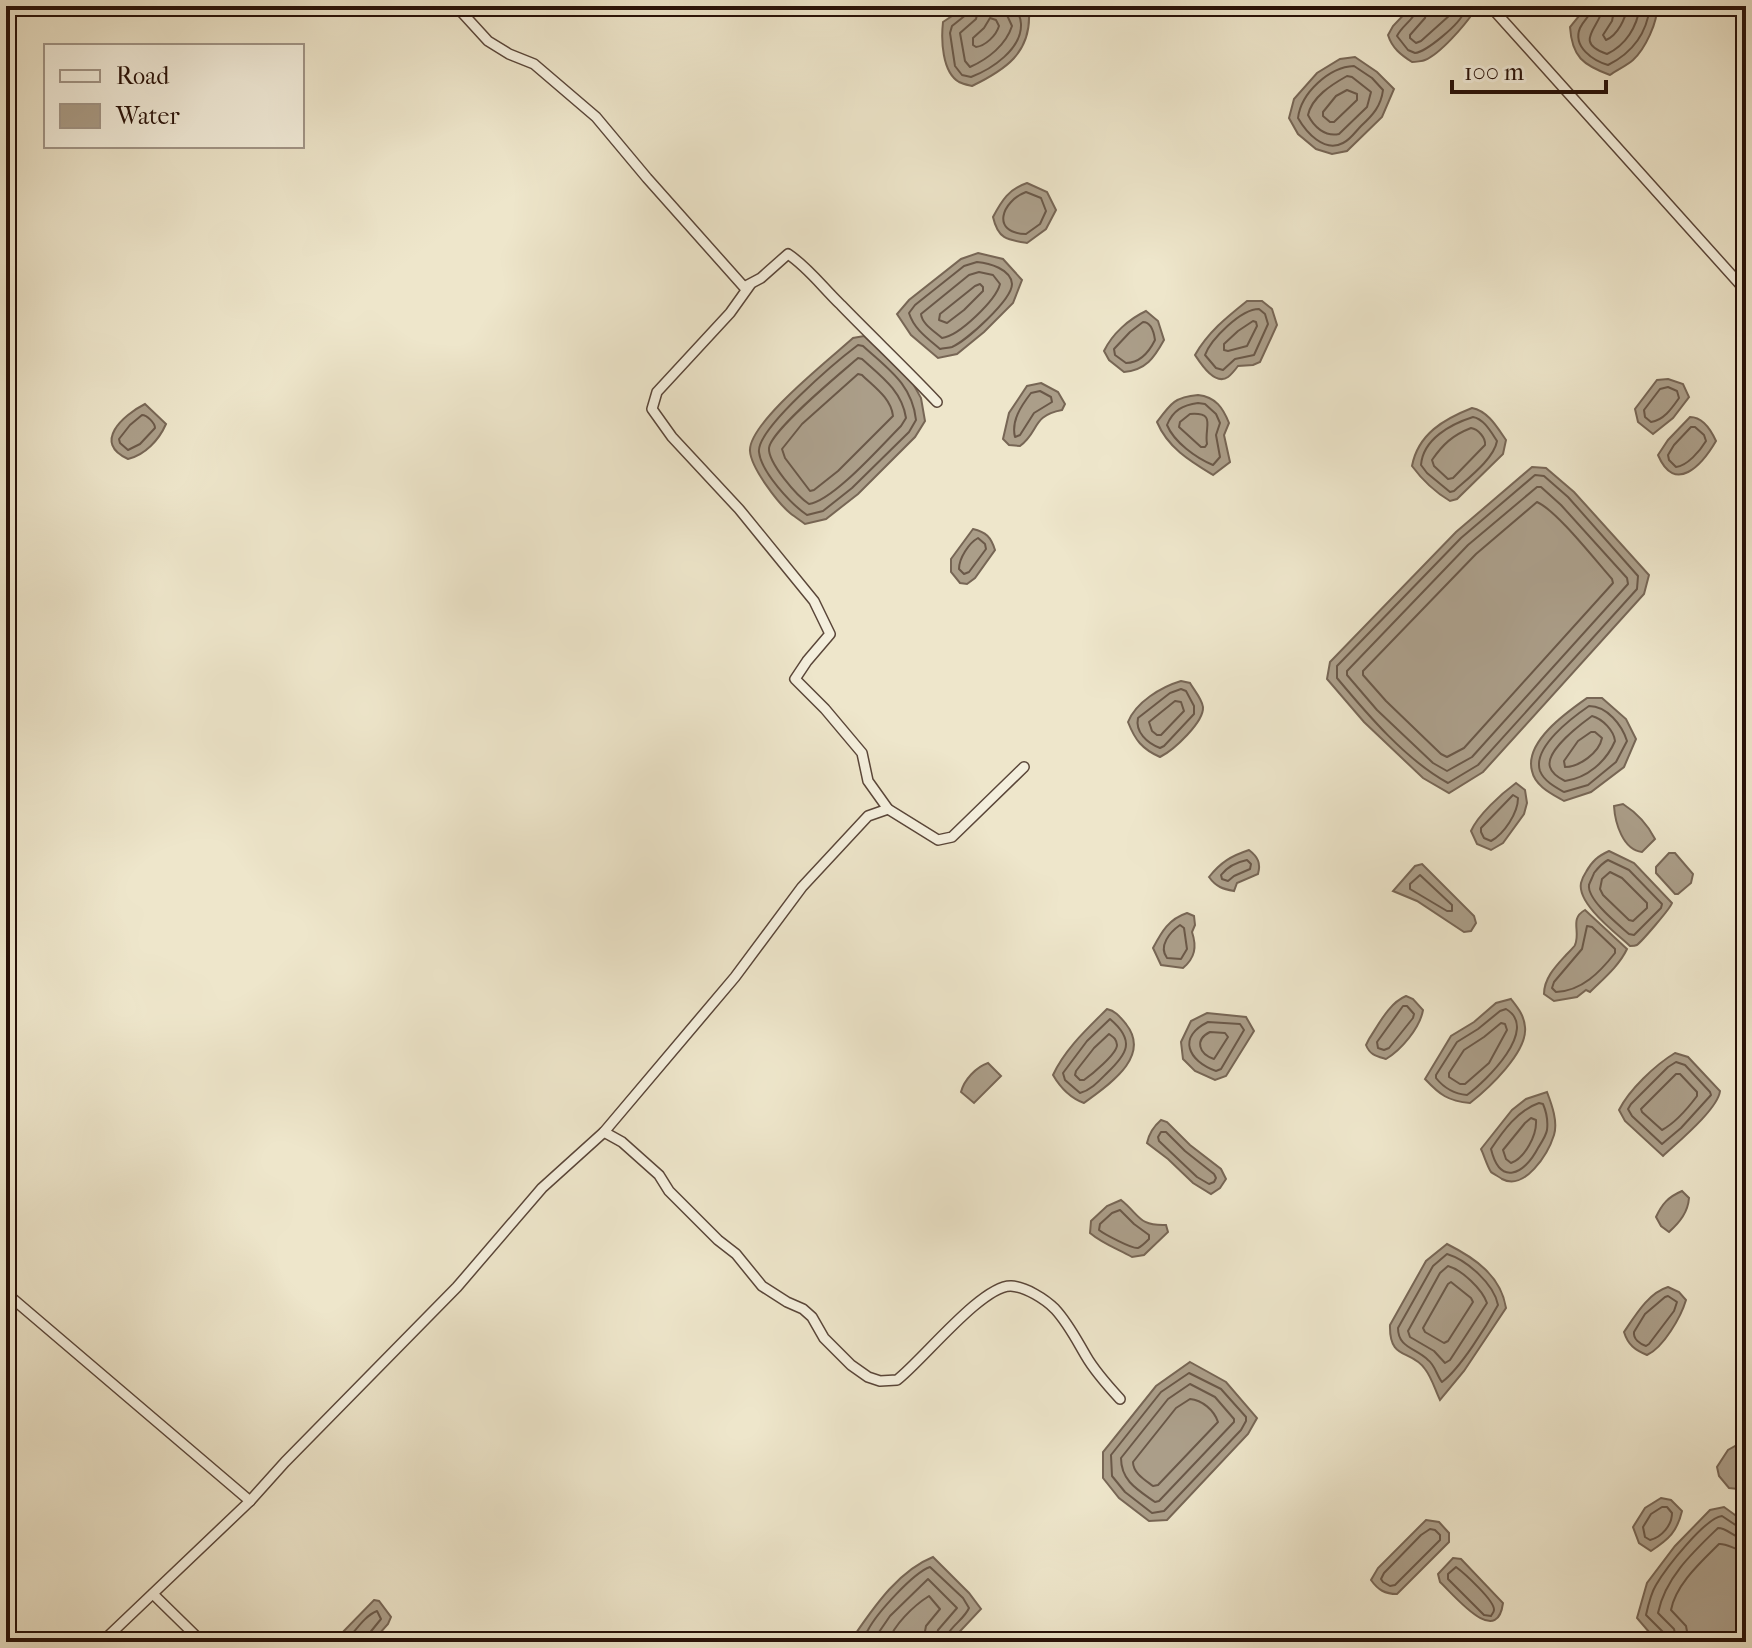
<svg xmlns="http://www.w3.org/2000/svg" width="1752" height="1648" viewBox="0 0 1752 1648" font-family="'IM FELL French Canon',serif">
	<rect width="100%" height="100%" fill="#eee6cb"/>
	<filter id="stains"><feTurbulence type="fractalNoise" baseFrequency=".0025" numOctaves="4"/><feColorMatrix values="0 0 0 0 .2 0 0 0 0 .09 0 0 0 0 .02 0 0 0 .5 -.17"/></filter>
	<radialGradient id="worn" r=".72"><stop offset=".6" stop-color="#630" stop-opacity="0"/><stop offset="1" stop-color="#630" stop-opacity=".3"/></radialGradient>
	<g fill="#ab9e89" stroke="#765" stroke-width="2">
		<path d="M967,6H1020L1029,13C1031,53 1005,70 972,86C968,85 963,84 959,82C942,72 941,40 943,22Z"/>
		<path d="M1412,6H1471L1473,13C1464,26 1440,54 1425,60C1423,61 1415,62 1412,62C1401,55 1392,48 1388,35L1393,26Z"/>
		<path d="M1587,6H1657C1658,22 1645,49 1633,60C1626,66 1617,70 1610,75C1583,65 1572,57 1570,27Z"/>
		<polygon points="1355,57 1377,72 1394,89 1382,117 1347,151 1332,154 1316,149 1298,134 1289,118 1294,99 1317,73 1340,59"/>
		<path d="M1027,183L1047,192L1056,210L1046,229L1027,243C1007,240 998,239 993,217C1002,200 1009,189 1027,183Z"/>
		<polygon points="978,253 1003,259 1022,280 1013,303 984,332 957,354 938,358 911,335 897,314 909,300 961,259"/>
		<path d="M1247,301H1262L1272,309L1277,325L1260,362L1253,365L1238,366C1235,370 1232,374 1228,377C1215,386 1201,364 1195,355C1208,332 1227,317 1247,301Z"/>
		<path d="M1146,311L1158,321L1164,340C1154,358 1146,370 1124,372L1109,360L1104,351C1112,334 1129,319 1146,311Z"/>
		<path d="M864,336L911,380L921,398L925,421L915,437L858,494L826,519L805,524C801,521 795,517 790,513C778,503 751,468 750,451C748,423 831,358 853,338Z"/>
		<polygon points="1668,379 1683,384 1689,397 1673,418 1653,434 1638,422 1635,409 1657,380"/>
		<path d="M1041,383L1058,392L1065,404L1062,410C1031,416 1040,431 1020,446L1009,445L1003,439L1009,413L1027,386Z"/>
		<path d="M1198,395C1216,397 1223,408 1229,423L1224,435L1230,462L1213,475C1190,461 1168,448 1157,422C1171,403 1175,397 1198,395Z"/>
		<path d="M145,404L166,424C159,440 145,455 128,459C92,443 123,415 145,404Z"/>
		<path d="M1472,408C1488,411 1497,427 1506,440L1503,454L1457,499L1450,501C1435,492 1423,481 1412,466C1418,434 1444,419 1472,408Z"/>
		<path d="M1690,417C1703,417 1711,430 1716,441C1702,465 1675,495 1658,455L1668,440Z"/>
		<polygon points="1532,467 1546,468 1574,492 1649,575 1644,594 1483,772 1449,793 1423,778 1364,722 1327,679 1330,662 1456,532"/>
		<path d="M973,529C986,532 991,537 995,550L975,578L967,584L960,583L951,572V559Z"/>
		<path d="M1181,681L1190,683C1194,690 1202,699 1203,707C1204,722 1174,750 1160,757C1142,749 1135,740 1128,722C1136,702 1161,687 1181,681Z"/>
		<path d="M1587,698H1602L1626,719L1636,739L1624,767L1591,792L1564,801C1552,794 1535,786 1532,771C1524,742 1567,712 1587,698Z"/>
		<path d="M1516,783L1525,790L1527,803L1524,814L1503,843L1491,850L1477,844L1471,831C1478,815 1501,794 1516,783Z"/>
		<path d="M1623,804C1637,813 1647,823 1655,839L1642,852C1623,850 1615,823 1614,806Z"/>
		<path d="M1249,850C1258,857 1261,863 1258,874L1237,883L1234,891C1223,889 1216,887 1209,877C1221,862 1231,856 1249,850Z"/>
		<path d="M1609,851L1634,863L1672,903C1670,909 1642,941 1637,945C1635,946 1632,946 1630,946C1616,933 1577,904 1581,883C1582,879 1584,875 1586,872C1592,861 1598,856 1609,851Z"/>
		<polygon points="1669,853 1675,853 1693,874 1691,883 1678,894 1675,894 1656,873 1656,867"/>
		<polygon points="1422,864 1474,916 1476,923 1471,931 1464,932 1417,901 1393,891 1415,866"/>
		<path d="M1585,910L1627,949C1619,966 1603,979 1590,992L1586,990L1577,997L1554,1001L1544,994C1544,978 1556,966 1566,955C1567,954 1575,946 1575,945C1581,931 1569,919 1585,910Z"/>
		<path d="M1187,913L1194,916L1195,925L1192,932C1197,947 1195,958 1183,968L1161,965L1153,948C1162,931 1169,919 1187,913Z"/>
		<path d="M1406,996L1413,999L1423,1010C1420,1028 1401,1050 1386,1059C1376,1056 1370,1055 1366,1045L1369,1039C1379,1024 1389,1003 1406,996Z"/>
		<path d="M1511,999C1518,1008 1524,1015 1525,1027C1528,1052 1488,1089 1470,1103C1448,1101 1440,1095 1425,1079L1451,1036L1474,1022L1496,1003Z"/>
		<path d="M1107,1009C1116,1011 1120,1017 1126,1024C1152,1057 1108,1085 1084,1103C1070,1098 1060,1087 1053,1075C1065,1049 1087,1029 1107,1009Z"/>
		<polygon points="1207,1013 1246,1017 1254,1031 1226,1076 1215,1080 1195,1071 1183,1059 1181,1042 1191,1021"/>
		<path d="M1675,1053L1688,1057L1720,1091C1718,1109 1678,1142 1663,1156L1625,1121L1619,1110C1629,1090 1655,1065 1675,1053Z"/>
		<path d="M988,1063L1001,1076L974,1103L961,1092C964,1080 976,1067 988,1063Z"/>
		<path d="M1547,1092C1552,1105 1558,1122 1554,1135C1548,1154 1525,1191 1502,1179C1501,1178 1492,1173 1491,1172C1487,1166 1484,1155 1481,1149L1512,1110L1526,1099Z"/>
		<path d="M1161,1120L1167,1122L1190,1145L1221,1169L1226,1179L1220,1188L1211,1194L1193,1183L1168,1159L1147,1143C1149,1133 1154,1126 1161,1120Z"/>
		<path d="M1682,1191L1689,1198C1688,1212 1680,1222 1669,1232L1661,1226L1656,1217C1662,1204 1668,1197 1682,1191Z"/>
		<path d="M1121,1200C1140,1215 1138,1226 1166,1225L1168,1232L1144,1255L1132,1257C1118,1249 1103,1244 1090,1233L1091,1221L1107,1206Z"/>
		<path d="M1447,1244C1475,1258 1501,1276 1506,1308L1464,1371L1440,1400C1435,1390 1432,1378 1425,1369C1411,1349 1389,1361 1390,1325L1426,1261Z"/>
		<path d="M1668,1287L1679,1292L1686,1300C1681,1317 1663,1348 1647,1355C1635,1350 1628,1345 1624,1332C1635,1316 1648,1293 1668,1287Z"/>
		<polygon points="1190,1362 1226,1382 1257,1418 1248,1434 1167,1520 1149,1521 1119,1498 1103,1478 1103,1452 1156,1386"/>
		<polygon points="1746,1440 1746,1482 1738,1489 1729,1488 1719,1476 1717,1467 1728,1450"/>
		<path d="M1661,1498L1671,1500L1682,1511C1677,1532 1669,1539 1651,1551L1639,1543L1633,1527L1645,1508Z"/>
		<polygon points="1724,1507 1746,1523 1746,1634 1737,1642 1663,1642 1649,1632 1637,1618 1647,1583 1675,1546 1710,1510"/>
		<path d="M1426,1520L1439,1522L1449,1533V1542L1397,1594C1385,1594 1378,1590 1371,1580L1378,1568Z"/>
		<path d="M933,1557L969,1593L981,1609L950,1642H861L857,1637L856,1633C876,1604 900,1570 933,1557Z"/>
		<path d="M1453,1558L1461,1559L1503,1603C1497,1648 1455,1596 1440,1582L1438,1574Z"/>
		<polygon points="374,1600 379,1601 391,1617 388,1624 372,1642 329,1642 340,1635"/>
	</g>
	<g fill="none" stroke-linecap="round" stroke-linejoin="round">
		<g stroke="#6a5848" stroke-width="2">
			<path d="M969,6L967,14L952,26L950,33L955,66L962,75L971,77C992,69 1022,49 1021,24C1021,16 1017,13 1016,6"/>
			<path d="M979,6L976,19L960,33L965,61L970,67C988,59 1006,45 1012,26L1006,13V6"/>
			<path d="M1417,6C1416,19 1402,25 1397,36L1408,50L1415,53C1426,52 1460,24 1464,12C1464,10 1464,8 1464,6"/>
			<polyline points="1427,6 1425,18 1410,35 1410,38 1416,43 1421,41 1450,15 1453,6"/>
			<path d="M1593,6C1591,16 1584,19 1580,28C1572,47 1594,61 1608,65C1632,53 1647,33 1650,6"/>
			<path d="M1603,6C1602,26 1571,42 1607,54C1626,45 1637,27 1640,6"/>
			<path d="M1615,6L1612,21L1603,35L1606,40C1618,35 1625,19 1628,6"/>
			<path d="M990,18L996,20L999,26C996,36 985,46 976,47L973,45V38L984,28Z"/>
			<path d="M1354,66L1372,78L1383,90C1381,106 1373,115 1361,126C1356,131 1350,140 1343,143C1324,153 1306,132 1298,118C1301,93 1329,67 1354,66Z"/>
			<path d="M1347,76L1352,77L1371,92L1367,107L1339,134C1325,137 1314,127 1308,115C1312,97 1331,85 1347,76Z"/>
			<polygon points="1347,90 1357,94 1357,100 1334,122 1330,122 1323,116 1323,112 1336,96"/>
			<path d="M1026,192L1041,198L1046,211L1040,224L1026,234C990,233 1002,201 1026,192Z"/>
			<path d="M977,262C989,263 1011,269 1012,284C1012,300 966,341 952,347C949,348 943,348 940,349C927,338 914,329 909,313L915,305L964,266Z"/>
			<path d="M979,272L993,275L1000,284C996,300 959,336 942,338C934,331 922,324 921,314L969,275Z"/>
			<polygon points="980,284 983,287 983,291 964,310 947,323 939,320 940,314 975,286"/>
			<path d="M1259,309L1265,314L1268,324L1254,355L1235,359L1223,370L1216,368L1205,355C1211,339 1241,309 1259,309Z"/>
			<polygon points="1253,321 1256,322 1257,326 1247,346 1228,351 1224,350 1224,344 1238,331"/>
			<path d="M1143,322C1152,322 1154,333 1155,340C1149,352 1140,363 1126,363L1115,355L1114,349L1130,332Z"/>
			<path d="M858,345L863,346C888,369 912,384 916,420L909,432L852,488L823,511L807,515C791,504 761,472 759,452C756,429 838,360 858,345Z"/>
			<path d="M858,358L862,359C881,376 902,391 906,418L901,426C882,445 833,501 809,504C797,496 768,463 769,448C771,430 842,372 858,358Z"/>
			<path d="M858,374L862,375C874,387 891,398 893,416L838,471L814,490L810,491L785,458L782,449L802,424Z"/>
			<path d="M1668,387L1677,391L1679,398C1672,408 1664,420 1651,422L1645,417L1644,410L1660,389Z"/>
			<path d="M1040,391L1051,397L1052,402L1034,413L1020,435L1015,437C1011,421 1021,406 1031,393Z"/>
			<path d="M1198,403L1205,404L1216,414L1220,423L1216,435L1220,457L1213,465C1196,458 1174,442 1167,425C1173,410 1183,405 1198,403Z"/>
			<path d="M1190,414C1217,412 1204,427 1207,444L1205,447H1201L1179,427L1180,422Z"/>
			<path d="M142,415C147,415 155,423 155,428L140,444L128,450L120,443L119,439L130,425Z"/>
			<path d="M1473,417C1484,419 1491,432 1497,441C1494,459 1467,479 1454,491L1450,492L1427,473L1421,465C1423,439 1451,424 1473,417Z"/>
			<path d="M1691,427H1695L1704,435L1706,441C1700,451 1687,466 1676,467L1669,460L1668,455L1674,445Z"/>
			<path d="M1471,428C1478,429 1486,438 1485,445L1453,478L1448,479L1434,466L1432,460C1443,444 1453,435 1471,428Z"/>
			<path d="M1535,475L1544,476L1568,497L1638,576L1637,589L1478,765L1448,783C1406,760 1367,714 1337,678V666L1461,538Z"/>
			<polygon points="1537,487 1541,487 1561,505 1627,578 1628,584 1472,757 1447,771 1433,763 1377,710 1347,675 1347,671 1468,545"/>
			<path d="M1537,502C1557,511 1595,560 1612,579L1613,583L1464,748L1447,757L1441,754L1386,701L1363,675V671L1476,554Z"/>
			<path d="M978,538L985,544L986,549L969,572L964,574L959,569C959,558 969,543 978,538Z"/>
			<path d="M1181,689L1186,691L1194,706V714L1164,746L1160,748C1147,743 1135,732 1138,718L1170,693Z"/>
			<polygon points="1175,701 1181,702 1184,711 1161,735 1157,735 1152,731 1149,722"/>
			<path d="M1589,706C1607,706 1622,725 1627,741L1616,762L1588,785L1564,792C1555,787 1544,781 1540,771C1532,747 1573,717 1589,706Z"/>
			<path d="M1592,716C1603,719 1614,731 1615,741C1606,762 1587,778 1565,781C1559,778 1552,774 1550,767C1545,751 1581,724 1592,716Z"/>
			<path d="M1591,732H1595L1602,738C1599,753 1579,767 1565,767L1564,761L1578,741Z"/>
			<path d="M1513,795L1518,798C1518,813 1504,834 1491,841L1484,838L1481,832V828Z"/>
			<path d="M1247,860L1251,864L1250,869L1234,876L1228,881L1222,879L1221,875C1228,866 1237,862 1247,860Z"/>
			<path d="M1608,860L1629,870L1662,904L1661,908L1634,935L1629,934C1619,925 1587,900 1589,885C1589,884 1594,874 1594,873C1598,868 1602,863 1608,860Z"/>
			<polygon points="1610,872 1622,878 1647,903 1647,908 1633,921 1629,920 1603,895 1600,889 1602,879"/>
			<polygon points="1420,875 1452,905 1452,911 1447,911 1410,889 1410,884"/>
			<path d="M1180,925L1184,928L1187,949L1181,959L1167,958C1158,946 1170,932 1180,925Z"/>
			<path d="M1587,926L1592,927L1615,949V953C1600,972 1582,991 1556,992L1552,988L1554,982L1582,949Z"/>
			<polygon points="1403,1006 1407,1006 1414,1014 1413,1018 1389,1048 1384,1050 1378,1048 1377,1042"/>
			<path d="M1506,1009C1540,1029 1486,1081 1467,1095C1455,1094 1444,1088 1436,1078V1075L1457,1042L1478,1029L1500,1011Z"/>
			<path d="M1110,1019C1136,1041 1127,1054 1107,1073C1099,1081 1091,1090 1080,1093L1065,1080L1063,1073L1087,1041Z"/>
			<path d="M1208,1022L1240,1024L1244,1030L1221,1069L1216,1071C1188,1061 1177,1037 1208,1022Z"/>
			<polygon points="1501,1023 1505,1024 1507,1030 1489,1063 1465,1084 1460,1084 1449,1077 1449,1073 1464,1050 1484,1037"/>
			<path d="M1210,1032L1225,1033L1228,1037L1214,1059C1199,1054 1194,1040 1210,1032Z"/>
			<path d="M1109,1034C1113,1037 1116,1038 1117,1045C1117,1054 1091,1075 1084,1080H1080L1075,1075L1076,1071L1094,1048Z"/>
			<polygon points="1676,1062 1685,1065 1710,1092 1711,1095 1681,1128 1662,1144 1632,1116 1628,1109 1631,1104 1668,1067"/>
			<path d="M1676,1074H1680L1697,1092V1096C1688,1108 1675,1123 1662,1130L1642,1112L1641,1109Z"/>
			<path d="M1539,1103L1543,1104C1546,1111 1548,1122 1547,1130C1546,1136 1541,1143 1538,1148C1524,1175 1500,1186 1491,1149C1503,1131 1518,1110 1539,1103Z"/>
			<path d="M1531,1118L1536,1120C1537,1135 1525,1158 1511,1163L1506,1159L1503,1150L1525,1123Z"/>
			<polygon points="1161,1132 1166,1132 1185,1151 1214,1174 1216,1178 1214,1182 1209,1184 1197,1177 1159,1141 1158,1137"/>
			<path d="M1120,1210L1134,1224L1149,1235V1239C1147,1241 1141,1247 1138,1248C1132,1249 1104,1234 1099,1230L1100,1224L1112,1213Z"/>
			<path d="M1447,1254C1467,1260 1494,1284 1498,1305C1487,1325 1460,1369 1442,1382C1437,1376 1435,1365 1428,1360C1416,1348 1398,1348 1398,1328L1433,1266Z"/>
			<path d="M1448,1266C1462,1270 1482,1289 1487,1303L1450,1360L1445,1363L1434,1351L1410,1337L1408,1331L1440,1273Z"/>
			<polygon points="1451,1282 1471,1298 1473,1302 1448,1341 1444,1343 1425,1332 1423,1328 1448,1284"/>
			<path d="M1668,1296L1677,1302L1674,1311L1649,1344L1646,1346C1640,1344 1633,1339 1634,1332L1645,1314L1665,1297Z"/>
			<polygon points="1189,1373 1221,1389 1246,1417 1246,1421 1241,1430 1164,1511 1152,1513 1125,1492 1112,1476 1111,1455 1161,1392"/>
			<path d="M1190,1384L1215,1397L1234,1419V1422L1159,1501L1155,1502C1138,1490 1121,1481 1121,1458L1168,1399Z"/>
			<path d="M1190,1399C1202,1400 1214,1410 1218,1422L1158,1485L1153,1486C1145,1480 1133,1473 1133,1462L1176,1408Z"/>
			<path d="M1662,1507H1667L1672,1513C1672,1525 1662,1537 1650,1540L1645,1537L1643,1527L1651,1514Z"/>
			<polygon points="1430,1529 1435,1530 1440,1535 1440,1540 1395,1585 1390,1586 1383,1582 1381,1579 1384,1573 1421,1535"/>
			<path d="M1456,1567C1464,1573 1495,1601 1494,1610C1494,1612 1492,1614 1491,1616L1484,1615L1448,1579V1574Z"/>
			<path d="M345,1642C355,1632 364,1616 377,1611L381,1619L368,1635L367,1642"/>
			<path d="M866,1642C865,1635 864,1636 868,1630C877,1613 913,1573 930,1567L963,1598L969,1608C964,1620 947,1628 945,1642"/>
			<polyline points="876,1642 877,1635 890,1616 928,1579 957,1608 938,1630 935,1642"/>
			<path d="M888,1642C894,1625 913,1606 929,1596L940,1609L926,1626L923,1642"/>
			<path d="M1667,1642L1665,1634L1646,1615C1648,1606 1651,1593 1656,1585C1666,1568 1705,1518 1722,1516L1740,1528L1746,1529"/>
			<path d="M1677,1642L1674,1629L1658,1613C1665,1578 1693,1552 1718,1528C1728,1528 1735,1539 1746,1539"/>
			<path d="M1689,1642L1686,1626L1671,1610C1676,1584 1701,1562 1719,1544C1727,1543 1736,1551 1746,1551"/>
		</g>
		<defs>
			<g id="street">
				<path d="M456,6L488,41L509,54L534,64L596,117L647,178L744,287L761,278L788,254C809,268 823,288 841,305C873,338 906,369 937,402"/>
				<polyline points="1490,6 1746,291"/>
				<polyline points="750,285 730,313 657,392 652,409 672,437 739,509 814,601 830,634 807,661 795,679 825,709 862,753 868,781 888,809 938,840 952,837 1024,767"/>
				<path d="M604,1132L622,1142L659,1175L669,1191L718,1240L736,1254L762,1286L787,1302L803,1309L812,1317L824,1338L851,1365L868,1377L880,1381L897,1380C922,1361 982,1285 1011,1286C1026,1287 1045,1299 1055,1309C1068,1323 1076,1339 1086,1356C1094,1370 1109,1387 1120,1399"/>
				<polyline points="6,1293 250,1501"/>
				<polyline points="153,1594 202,1642"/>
				<polyline points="102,1642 250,1501 285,1462 457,1287 542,1188 604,1132 735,977 802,887 868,816 888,809"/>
			</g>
		</defs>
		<use href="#street" stroke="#5a4639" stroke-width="12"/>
		<use href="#street" stroke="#f4efdd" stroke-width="9"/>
	</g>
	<rect width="1752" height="1648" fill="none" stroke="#eee6cb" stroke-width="32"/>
	<rect x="8" y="8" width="1736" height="1632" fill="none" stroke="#281108" stroke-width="4"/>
	<rect x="16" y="16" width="1720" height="1616" fill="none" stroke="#281108" stroke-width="2"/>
	<rect x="44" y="44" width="260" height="104" fill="#f4efdd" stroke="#a29688" stroke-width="2"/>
	<rect x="60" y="70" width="40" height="12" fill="#f4efdd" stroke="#a29688" stroke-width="2"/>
	<text x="116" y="84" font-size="24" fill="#281108">Road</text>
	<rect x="60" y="104" width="40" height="24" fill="#ab9e89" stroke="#a29688" stroke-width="2"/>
	<text x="116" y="124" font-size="24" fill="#281108">Water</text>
	<path d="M1452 80v12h154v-12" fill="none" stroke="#281108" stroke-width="4"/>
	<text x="1464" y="80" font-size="24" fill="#281108" stroke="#f4efdd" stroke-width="6" paint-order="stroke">100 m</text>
	<rect width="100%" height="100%" filter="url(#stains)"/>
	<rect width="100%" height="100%" fill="url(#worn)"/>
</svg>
